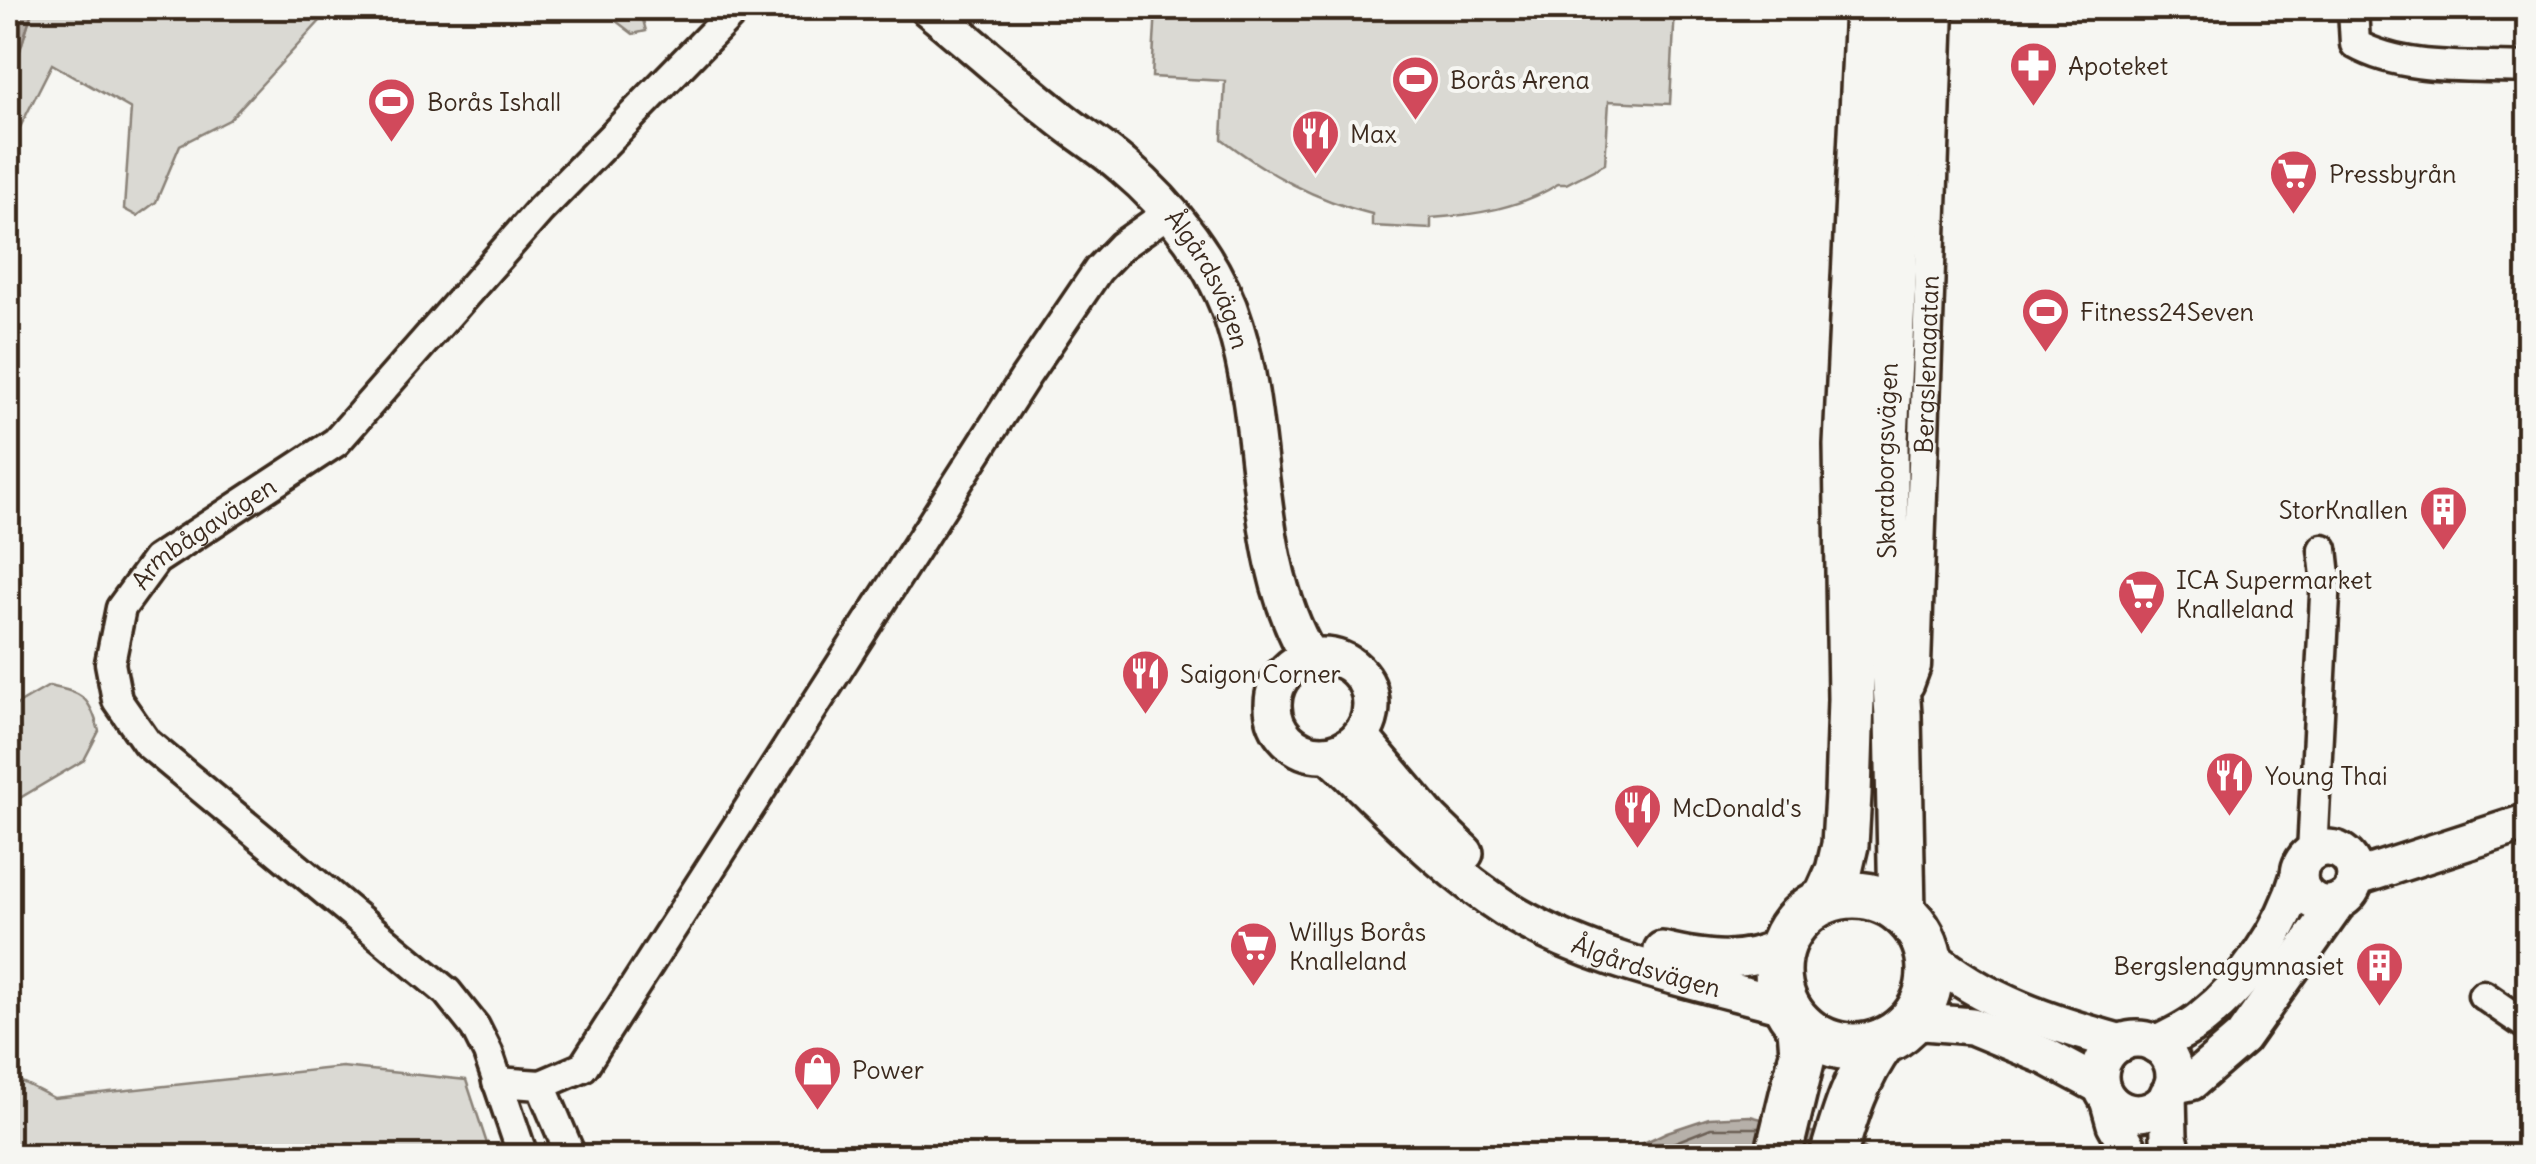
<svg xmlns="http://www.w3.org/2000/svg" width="2536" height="1164" viewBox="0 0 2536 1164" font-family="Delius,sans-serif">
	<rect width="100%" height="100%" fill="#f6f6f2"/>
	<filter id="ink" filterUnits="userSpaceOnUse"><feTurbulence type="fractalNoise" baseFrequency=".01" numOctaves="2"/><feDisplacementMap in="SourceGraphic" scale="20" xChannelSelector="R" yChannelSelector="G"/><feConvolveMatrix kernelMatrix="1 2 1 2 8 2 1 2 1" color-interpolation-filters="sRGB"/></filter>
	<g filter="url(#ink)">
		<g fill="#dad9d3" stroke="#8a8278" stroke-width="2.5">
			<polygon points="33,8 332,8 229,120 180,145 156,202 137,216 124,209 131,109 52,64 8,151 8,89"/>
			<polygon points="599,8 633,8 642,16 646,31 633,34"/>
			<path d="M1156,8H1675L1670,104L1609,101L1605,164L1566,184H1558C1521,208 1475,215 1431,218V229L1372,226V214C1315,200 1268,174 1222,139L1225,81L1152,77Z"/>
			<path d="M49,686C84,693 89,697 99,731L84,760L8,805V710Z"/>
			<polygon points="342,1067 466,1080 491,1156 8,1156 8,1083 20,1081 54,1098"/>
		</g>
		<g fill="#b6b0a9" stroke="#857a71" stroke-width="2.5">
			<polygon points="8,8 33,8 8,89"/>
			<polygon points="1750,1116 1861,1145 1874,1156 1616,1156 1667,1132 1709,1118"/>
		</g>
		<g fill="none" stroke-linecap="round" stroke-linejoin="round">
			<polyline stroke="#6c6056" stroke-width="2.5" points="1640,1156 1711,1128 1759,1128"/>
			<defs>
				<g id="minor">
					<path d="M2353,8L2355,44C2405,72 2472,65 2528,68"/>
					<path id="s1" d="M1909,685L1916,666L1939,8"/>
					<polyline points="2312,853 2326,576 2323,549"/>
					<polyline points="2483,995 2528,1026"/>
					<polyline points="497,1082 541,1085 571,1156"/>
					<polyline points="541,1085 583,1067 1026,376 1098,270 1121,246 1169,212"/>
					<path id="s2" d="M523,1156L488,1053L475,1027L447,992L147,743L117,700L110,663L121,608L156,560L336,442L540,210L737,8"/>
				</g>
				<g id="tertiary">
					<path id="s3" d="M928,8C973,45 1016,84 1062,120C1082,136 1104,149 1123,166C1172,207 1217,265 1235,326C1269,434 1250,558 1310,658"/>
					<circle cx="1322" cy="705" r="49"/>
					<polyline points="1360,736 1431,820 1465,853"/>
					<path id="s4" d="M1329,754C1387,808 1439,866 1506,909C1589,961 1693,980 1786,1006"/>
					<circle cx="2327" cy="876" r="28"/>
					<polyline points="2355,878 2528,822"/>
					<path d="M1662,950C1704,960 1744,966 1782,945"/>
					<path d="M1928,954C1983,1002 2053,1024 2122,1043"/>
					<polyline points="1912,1021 1972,1026 2047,1057 2101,1086"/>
					<circle cx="2137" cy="1076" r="37"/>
					<path d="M2156,1045C2172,1036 2190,1029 2203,1017C2246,983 2284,927 2299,875"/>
					<polyline points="2172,1086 2191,1082 2242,1038 2339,901"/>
					<polyline points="2168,1094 2169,1137 2174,1156"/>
					<polyline points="2108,1099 2115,1124 2133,1156"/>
				</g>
				<g id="primary">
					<circle cx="1854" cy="971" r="76"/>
					<polyline points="1826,900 1839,871 1845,845 1848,794 1851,699 1847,445 1868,8"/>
					<path id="s5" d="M1902,912L1898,715L1885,521V438L1907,8"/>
					<polyline points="1778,1156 1803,1053 1801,1027"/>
					<path d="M1833,1156C1845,1115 1856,1077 1882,1042"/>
				</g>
			</defs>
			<use href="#minor" stroke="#3b2a1e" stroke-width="35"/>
			<use href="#tertiary" stroke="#3b2a1e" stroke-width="42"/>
			<use href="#primary" stroke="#3b2a1e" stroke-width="52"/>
			<use href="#minor" stroke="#f6f6f2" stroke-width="28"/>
			<use href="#tertiary" stroke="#f6f6f2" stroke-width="35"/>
			<use href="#primary" stroke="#f6f6f2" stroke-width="45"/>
		</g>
	</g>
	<defs>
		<symbol id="pharmacy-pin" viewBox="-11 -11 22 30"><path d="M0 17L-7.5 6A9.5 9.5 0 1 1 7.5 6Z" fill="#d1495b" stroke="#f6f6f2"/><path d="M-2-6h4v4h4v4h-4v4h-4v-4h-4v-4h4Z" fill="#fff"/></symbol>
		<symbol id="stadium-pin" viewBox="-11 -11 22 30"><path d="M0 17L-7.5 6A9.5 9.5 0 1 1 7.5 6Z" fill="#d1495b" stroke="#f6f6f2"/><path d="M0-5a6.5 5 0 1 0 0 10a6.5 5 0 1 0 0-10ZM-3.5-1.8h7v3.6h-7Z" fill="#fff"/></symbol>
		<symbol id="restaurant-pin" viewBox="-11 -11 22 30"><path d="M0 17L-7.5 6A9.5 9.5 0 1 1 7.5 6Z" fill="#d1495b" stroke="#f6f6f2"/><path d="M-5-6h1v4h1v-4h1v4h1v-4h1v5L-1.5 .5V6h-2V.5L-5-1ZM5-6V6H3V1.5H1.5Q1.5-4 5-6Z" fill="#fff"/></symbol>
		<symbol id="supermarket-pin" viewBox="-11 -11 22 30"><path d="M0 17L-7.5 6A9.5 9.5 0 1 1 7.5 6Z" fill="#d1495b" stroke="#f6f6f2"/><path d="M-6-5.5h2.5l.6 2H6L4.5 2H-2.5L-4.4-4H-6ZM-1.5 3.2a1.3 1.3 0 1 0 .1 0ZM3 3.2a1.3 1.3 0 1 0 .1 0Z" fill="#fff"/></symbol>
		<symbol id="building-pin" viewBox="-11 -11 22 30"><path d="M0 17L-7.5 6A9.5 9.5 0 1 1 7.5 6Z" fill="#d1495b" stroke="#f6f6f2"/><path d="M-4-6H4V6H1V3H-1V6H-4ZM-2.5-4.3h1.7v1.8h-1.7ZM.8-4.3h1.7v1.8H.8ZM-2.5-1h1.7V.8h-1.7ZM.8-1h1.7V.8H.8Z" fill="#fff"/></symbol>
		<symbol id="shop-pin" viewBox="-11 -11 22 30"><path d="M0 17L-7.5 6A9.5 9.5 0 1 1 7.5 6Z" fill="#d1495b" stroke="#f6f6f2"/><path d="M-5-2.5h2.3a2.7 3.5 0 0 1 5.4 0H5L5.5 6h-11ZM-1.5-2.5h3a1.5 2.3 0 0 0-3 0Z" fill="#fff"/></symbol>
	</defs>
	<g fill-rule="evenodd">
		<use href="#pharmacy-pin" x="2006" y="38" width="55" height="75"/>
		<use href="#stadium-pin" x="1388" y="52" width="55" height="75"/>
		<use href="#stadium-pin" x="364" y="74" width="55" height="75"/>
		<use href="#restaurant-pin" x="1288" y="106" width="55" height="75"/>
		<use href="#supermarket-pin" x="2266" y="146" width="55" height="75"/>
		<use href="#stadium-pin" x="2018" y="284" width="55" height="75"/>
		<use href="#building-pin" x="2416" y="482" width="55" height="75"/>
		<use href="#supermarket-pin" x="2114" y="566" width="55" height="75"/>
		<use href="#restaurant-pin" x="1118" y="646" width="55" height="75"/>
		<use href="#restaurant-pin" x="2202" y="748" width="55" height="75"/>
		<use href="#restaurant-pin" x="1610" y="780" width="55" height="75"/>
		<use href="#supermarket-pin" x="1226" y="918" width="55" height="75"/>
		<use href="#building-pin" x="2352" y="938" width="55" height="75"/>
		<use href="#shop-pin" x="790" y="1042" width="55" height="75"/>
	</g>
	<g text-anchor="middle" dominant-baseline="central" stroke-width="8" stroke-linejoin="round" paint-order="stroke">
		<g font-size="25" fill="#3b2a1e" stroke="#f6f6f2" text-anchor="start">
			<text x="2068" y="66">Apoteket</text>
			<text x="1450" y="80">Borås Arena</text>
			<text x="427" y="102">Borås Ishall</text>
			<text x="1350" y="134">Max</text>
			<text x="2329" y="174">Pressbyrån</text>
			<text x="2080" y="312">Fitness24Seven</text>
			<text x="2408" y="510" text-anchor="end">StorKnallen</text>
			<text x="2176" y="580">ICA Supermarket<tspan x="2176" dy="29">Knalleland</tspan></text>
			<text x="1180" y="674">Saigon Corner</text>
			<text x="2265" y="776">Young Thai</text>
			<text x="1672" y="808">McDonald's</text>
			<text x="1289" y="932">Willys Borås<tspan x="1289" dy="29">Knalleland</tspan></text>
			<text x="2344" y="966" text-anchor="end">Bergslenagymnasiet</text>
			<text x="852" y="1070">Power</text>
		</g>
		<g font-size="25" fill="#3b2a1e" stroke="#f6f6f2">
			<text stroke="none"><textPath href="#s3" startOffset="395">Ålgårdsvägen</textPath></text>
			<text stroke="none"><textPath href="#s1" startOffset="322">Bergslenagatan</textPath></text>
			<text stroke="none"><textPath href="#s5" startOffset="452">Skaraborgsvägen</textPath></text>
			<text stroke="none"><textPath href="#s2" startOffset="832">Armbågavägen</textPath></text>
			<text stroke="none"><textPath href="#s4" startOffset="388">Ålgårdsvägen</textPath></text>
		</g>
	</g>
	<rect width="2536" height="1164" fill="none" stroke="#f6f6f2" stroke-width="40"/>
	<rect x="20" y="20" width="2496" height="1124" fill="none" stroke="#3b2a1e" stroke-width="4" filter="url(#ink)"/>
</svg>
